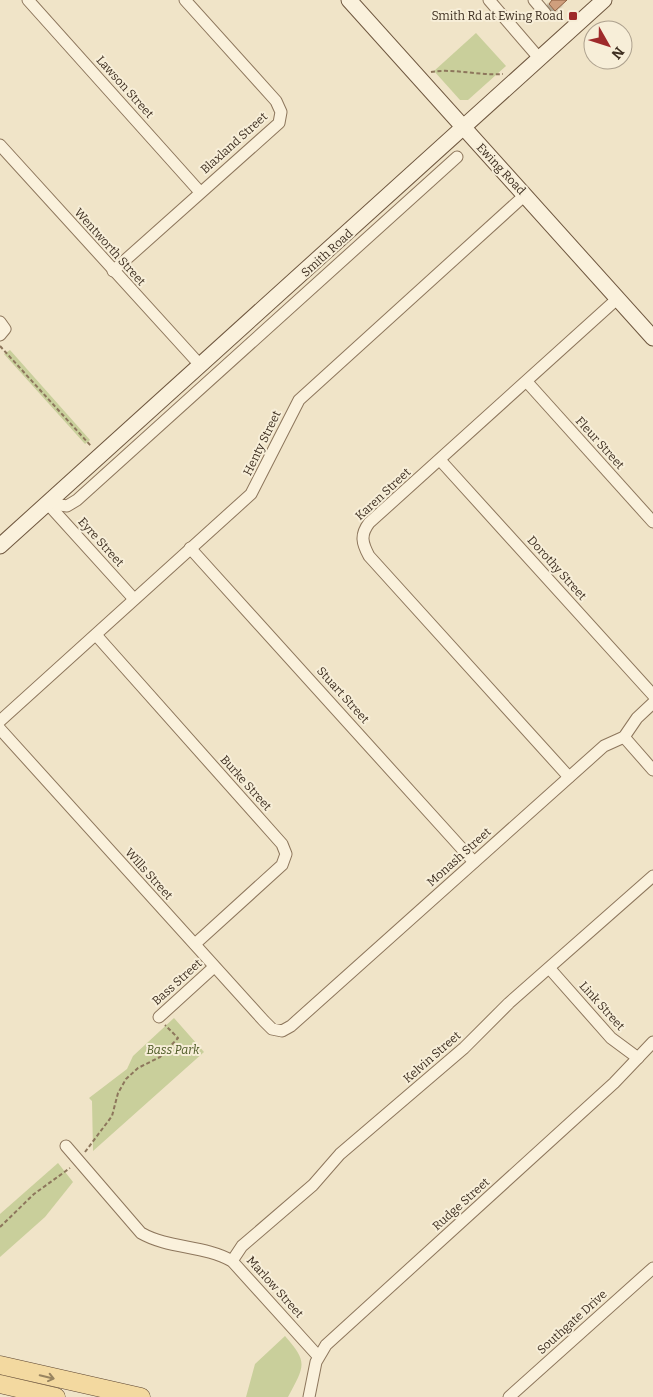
<svg xmlns="http://www.w3.org/2000/svg" width="653" height="1397" viewBox="0 0 653 1397" font-family="Bitter,serif">
	<defs>
		<filter id="shadow"><feDropShadow dx="-4.5" dy="4.5" stdDeviation="1" flood-color="#0004"/></filter>
	</defs>
	<rect width="100%" height="100%" fill="#f0e4c8"/>
	<g fill="#c9cf9b">
		<polygon points="476,33 506,66 468,100 460,100 434,71"/>
		<polygon points="10,350 90,440 85,444 4,354"/>
		<polygon points="174,1018 204,1052 93,1151 92,1101 89,1098 127,1069 133,1056"/>
		<polygon points="58,1163 73,1182 45,1217 0,1257 0,1214"/>
		<path d="M285,1336C309,1363 304,1366 288,1397H246L255,1364Z"/>
	</g>
	<polygon fill="#cf9f7d" stroke="#8d5f41" filter="url(#shadow)" points="552,0 567,0 555,11 549,4"/>
	<g fill="none" stroke-linecap="round" stroke-linejoin="round">
		<defs>
			<g id="street">
				<polyline points="28,0 200,192"/>
				<polyline points="489,0 539,58"/>
				<polyline points="534,0 545,13"/>
				<polyline points="0,145 201,366"/>
				<polyline points="113,271 279,123 281,112 276,101 185,0"/>
				<polyline points="0,322 5,329 0,335"/>
				<polyline points="527,382 653,522"/>
				<polyline points="440,460 653,695"/>
				<polyline points="47,503 67,506 77,500 457,157"/>
				<polyline points="47,503 134,599"/>
				<polyline points="190,548 474,862"/>
				<polyline points="96,635 282,844 286,854 282,865 195,944"/>
				<polyline points="0,721 251,494 299,400 525,195"/>
				<polyline points="0,729 264,1021 272,1029 282,1031 291,1026 604,746 624,737 637,718 653,703"/>
				<polyline points="624,737 653,770"/>
				<path d="M569,777L369,556C362,543 360,535 369,523L617,299"/>
				<polyline points="550,969 611,1038 638,1058"/>
				<polyline points="159,1017 214,967"/>
				<path d="M66,1146L141,1233C169,1249 204,1245 232,1261L318,1356"/>
				<polyline points="232,1261 242,1246 313,1185 340,1154 464,1048 509,1003 653,876"/>
				<polyline points="309,1397 316,1362 326,1345 614,1083 653,1042"/>
				<polyline points="509,1397 653,1268"/>
			</g>
			<g id="secondary">
				<polyline points="349,0 653,338"/>
				<polyline points="0,546 604,0"/>
			</g>
			<g id="primary">
				<polyline points="0,1365 141,1397"/>
				<polyline points="0,1384 56,1397"/>
			</g>
		</defs>
		<use href="#street" stroke="#8d765c" stroke-width="13"/>
		<use href="#secondary" stroke="#6f573f" stroke-width="17"/>
		<use href="#primary" stroke="#5b4430" stroke-width="19"/>
		<g stroke="#8d765c" stroke-width="2" stroke-dasharray="4 2.5" stroke-linecap="butt">
			<path d="M431,72C454,68 479,76 503,74"/>
			<polyline points="0,346 91,446"/>
			<polyline points="85,1152 112,1116 118,1093 126,1079 138,1068 160,1057 178,1038 165,1025"/>
			<polyline points="0,1227 34,1194 70,1168"/>
		</g>
		<use href="#street" stroke="#faf1dc" stroke-width="11"/>
		<use href="#secondary" stroke="#faf1dc" stroke-width="15"/>
		<use href="#primary" stroke="#f3d9a0" stroke-width="18"/>
	</g>
	<defs><path id="oneway-shaft" d="M-6 0H5M1.5-3L5.5 0L1.5 3" fill="none" stroke-width="1.6" stroke-linecap="round" stroke-linejoin="round" transform="scale(1.25)"/></defs>
	<use stroke="#988460" href="#oneway-shaft" transform="translate(47 1377) rotate(13)"/>
	<rect fill="#9e2a2b" stroke="#f7eed8" stroke-width="2" x="568" y="11" width="10" height="10" rx="2.5"/>
	<g text-anchor="middle" dominant-baseline="central" stroke-width="4" stroke-linejoin="round" paint-order="stroke">
		<g font-size="12" fill="#3d2e20" stroke="#f7eed8" text-anchor="end">
			<text x="563" y="16">Smith Rd at Ewing Road</text>
		</g>
		<g font-size="12" fill="#3d2e20" stroke="#f7eed8">
			<text transform="translate(125 87) rotate(48)">Lawson Street</text>
			<text transform="translate(234 143) rotate(-42)">Blaxland Street</text>
			<text transform="translate(501 169) rotate(47)">Ewing Road</text>
			<text transform="translate(110 247) rotate(48)">Wentworth Street</text>
			<text transform="translate(327 253) rotate(-42)">Smith Road</text>
			<text transform="translate(262 443) rotate(-64)">Henty Street</text>
			<text transform="translate(600 443) rotate(48)">Fleur Street</text>
			<text transform="translate(383 494) rotate(-43)">Karen Street</text>
			<text transform="translate(101 542) rotate(48)">Eyre Street</text>
			<text transform="translate(557 568) rotate(48)">Dorothy Street</text>
			<text transform="translate(343 695) rotate(48)">Stuart Street</text>
			<text transform="translate(246 783) rotate(48)">Burke Street</text>
			<text transform="translate(459 857) rotate(-42)">Monash Street</text>
			<text transform="translate(149 874) rotate(48)">Wills Street</text>
			<text transform="translate(177 982) rotate(-42)">Bass Street</text>
			<text transform="translate(602 1006) rotate(48)">Link Street</text>
			<text transform="translate(432 1057) rotate(-41)">Kelvin Street</text>
			<text transform="translate(461 1204) rotate(-42)">Rudge Street</text>
			<text transform="translate(275 1287) rotate(48)">Marlow Street</text>
			<text transform="translate(572 1322) rotate(-42)">Southgate Drive</text>
		</g>
		<g font-size="12" font-style="italic" fill="#4d5a26" stroke="#f7eed8">
			<text x="173" y="1050">Bass Park</text>
		</g>
	</g>
	<g transform="translate(608 45) rotate(129)"><circle r="24" fill="#f7eed8" stroke="#ada18e"/>
	<path d="M0-4L9 19L0 12L-9 19Z" fill="#9e2a2b"/>
	<text y="-8" font-size="14" font-weight="bold" text-anchor="middle" fill="#3d2e20">N</text>
	</g>
</svg>
